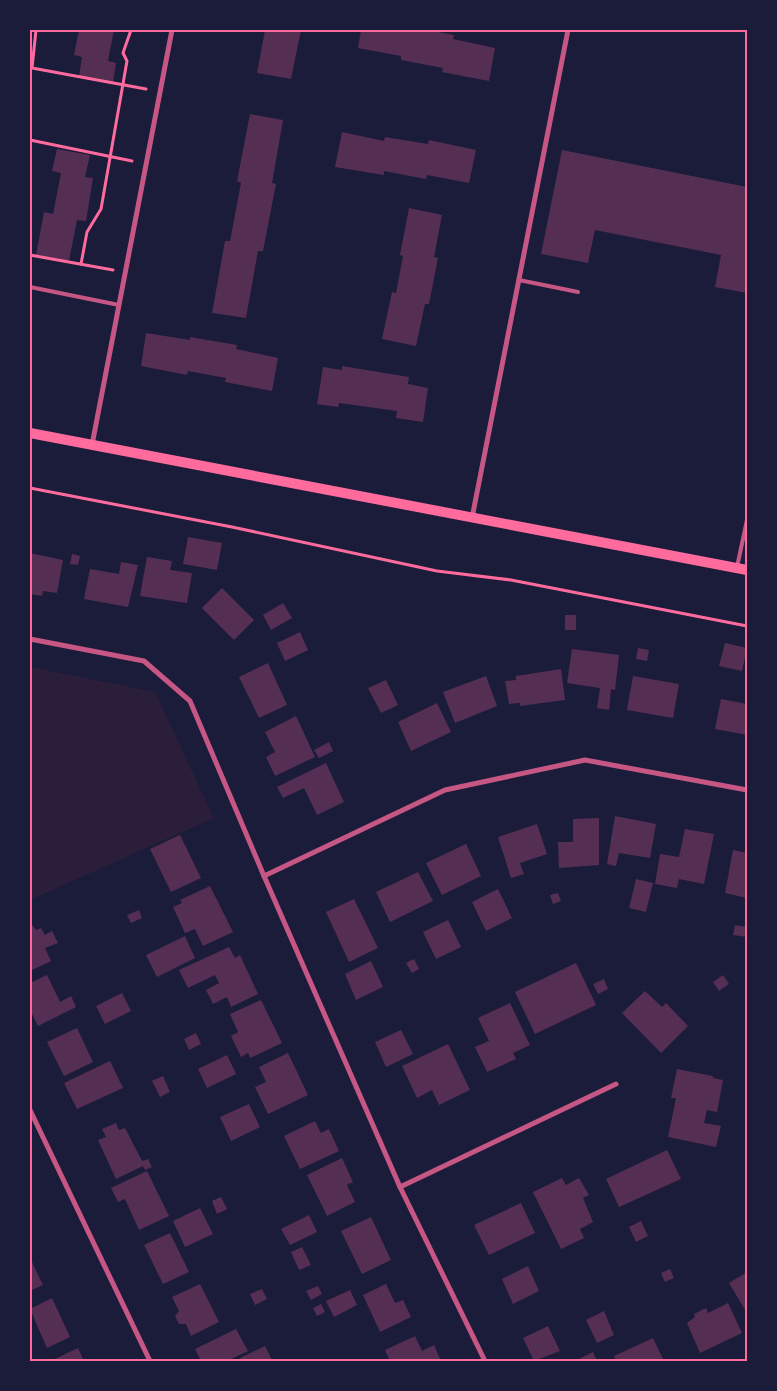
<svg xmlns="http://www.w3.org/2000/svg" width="777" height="1391" viewBox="0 0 777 1391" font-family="Cabin,sans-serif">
	<rect width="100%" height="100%" fill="#1b1b3a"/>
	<polygon fill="#2a1e3b" points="30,667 155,692 214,818 30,900"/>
	<g fill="#542f53">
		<polygon points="79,30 114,30 108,61 116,63 113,82 79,76 82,57 74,55"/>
		<polygon points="265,30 301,30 291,79 257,73"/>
		<polygon points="361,30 427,30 454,35 453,39 495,48 489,81 442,72 443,68 401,60 401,56 358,48"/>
		<polygon points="250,114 283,120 272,183 276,184 263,251 258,251 246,318 212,313 225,241 230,241 241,183 237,181"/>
		<polygon points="342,132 384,141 385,137 428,144 429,140 476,150 469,183 427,175 426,179 384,171 384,175 335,167"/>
		<polygon points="57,149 90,155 85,177 93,178 86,221 77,220 69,261 36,255 44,212 53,214 61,173 52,171"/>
		<polygon points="562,150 747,187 747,293 715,287 721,255 595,230 588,263 541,254"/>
		<polygon points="409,208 442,215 434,257 438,258 429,304 425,304 416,346 382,339 392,292 396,293 403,256 400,255"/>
		<polygon points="146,333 190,340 190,337 237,345 236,349 278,358 272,391 225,382 226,378 188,371 187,375 141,366"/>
		<polygon points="342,366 409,377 408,384 428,388 423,422 396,418 397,411 339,403 338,407 317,404 323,367 342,370"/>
		<polygon points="188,537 222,543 217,570 183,564"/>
		<polygon points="30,553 63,560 57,593 43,591 42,596 30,594"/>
		<polygon points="72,554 80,556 78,565 70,564"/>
		<polygon points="147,557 172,561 170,570 192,573 187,603 140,596"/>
		<polygon points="121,562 138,565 128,607 84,599 90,569 119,574"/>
		<polygon points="222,588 254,620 234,640 202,608"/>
		<polygon points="283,603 292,618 271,630 263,615"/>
		<rect x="565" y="615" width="11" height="15"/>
		<polygon points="300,632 308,650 285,661 277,643"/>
		<polygon points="725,643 747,648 742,671 719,666"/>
		<polygon points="638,648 649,650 647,661 636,659"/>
		<polygon points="572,649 619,655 615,690 611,689 609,710 597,708 600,688 567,683"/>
		<polygon points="268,663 287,705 259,718 239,677"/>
		<polygon points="561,669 565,700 520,706 520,703 509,704 505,681 516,680 516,676"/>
		<polygon points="486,676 497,706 455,723 443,692"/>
		<polygon points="633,676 679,684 673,718 627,710"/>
		<polygon points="386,680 398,705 381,713 368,688"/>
		<polygon points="721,699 747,704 747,735 715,729"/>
		<polygon points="437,703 451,732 411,751 398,722"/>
		<polygon points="296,716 315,757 275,776 266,757 275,752 265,732"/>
		<polygon points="329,742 333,751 319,758 314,750"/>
		<polygon points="326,763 344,802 317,815 304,788 283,798 277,787"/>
		<polygon points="615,816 656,824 650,858 619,853 616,866 607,864"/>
		<polygon points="599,818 599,865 559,868 558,842 573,842 573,819"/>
		<polygon points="537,824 547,854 520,863 524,874 511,878 498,837"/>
		<polygon points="685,829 714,834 704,884 679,879 677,888 655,884 660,854 679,857"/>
		<polygon points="180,835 201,878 171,892 150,849"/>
		<polygon points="466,844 481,876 442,895 426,863"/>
		<polygon points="733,850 747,853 747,898 725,893"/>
		<polygon points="418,872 433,901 390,922 376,892"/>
		<polygon points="636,879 653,883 646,912 629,908"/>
		<polygon points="210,886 233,932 203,946 195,929 185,933 173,907 182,903 180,900"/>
		<polygon points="498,889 512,918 486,931 472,902"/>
		<polygon points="558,893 561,901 553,904 550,895"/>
		<polygon points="354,899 378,948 349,962 326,912"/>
		<polygon points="139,910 142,918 131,923 127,915"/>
		<polygon points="448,920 461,947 436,959 423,932"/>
		<polygon points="30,922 36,930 41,928 45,935 52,931 58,943 45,948 51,961 30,971"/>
		<polygon points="735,925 747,927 747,937 733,935"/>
		<polygon points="185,936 195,958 157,977 146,955"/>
		<polygon points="229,947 235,958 240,955 258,994 231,1007 227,997 213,1004 206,990 219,983 215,975 188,988 179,970"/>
		<polygon points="414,959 419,969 412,973 406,963"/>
		<polygon points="371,961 383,987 356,1000 345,974"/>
		<polygon points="576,963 596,1005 535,1034 515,992"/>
		<polygon points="47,975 60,1002 71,996 76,1007 38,1026 30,1010 30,983"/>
		<polygon points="723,975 729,984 719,991 713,982"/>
		<polygon points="604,979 608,989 598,994 593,984"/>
		<polygon points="645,991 662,1007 666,1003 688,1026 661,1053 622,1013"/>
		<polygon points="122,993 131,1011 105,1024 96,1006"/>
		<polygon points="261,1000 282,1043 250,1058 248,1053 241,1057 231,1036 238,1032 230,1014"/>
		<polygon points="510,1003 530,1045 513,1053 516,1059 487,1072 475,1047 489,1041 478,1018"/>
		<polygon points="77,1028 93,1062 64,1076 47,1042"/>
		<polygon points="401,1030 413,1054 386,1067 375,1042"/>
		<polygon points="196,1033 201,1044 189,1050 184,1039"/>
		<polygon points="448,1044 470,1090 439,1105 432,1090 417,1098 402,1066"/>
		<polygon points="288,1053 308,1095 268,1114 255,1087 266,1082 259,1067"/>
		<polygon points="227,1055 236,1074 207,1088 198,1069"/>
		<polygon points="110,1061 123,1088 77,1109 64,1083"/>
		<polygon points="677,1069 713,1076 713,1078 723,1080 717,1112 707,1110 704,1123 721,1126 716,1147 668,1137 676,1098 671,1098"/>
		<polygon points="163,1076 170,1092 160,1097 152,1081"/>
		<polygon points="249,1104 260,1127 231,1141 220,1117"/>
		<polygon points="315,1121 321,1133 329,1129 339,1151 300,1169 284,1136"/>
		<polygon points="116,1123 119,1130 125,1128 142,1161 148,1159 152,1167 145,1170 143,1166 116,1179 98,1140 106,1137 102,1129"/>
		<polygon points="667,1150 681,1179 619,1207 606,1179"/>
		<polygon points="342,1158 353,1182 347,1185 355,1202 327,1216 307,1175"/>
		<polygon points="147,1171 169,1216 139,1230 125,1199 118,1202 111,1188"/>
		<polygon points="562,1178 566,1185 579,1178 589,1195 583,1198 593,1222 580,1229 584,1238 561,1249 533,1192"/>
		<polygon points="221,1197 227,1209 217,1214 212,1201"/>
		<polygon points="521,1203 535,1233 489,1255 474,1225"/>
		<polygon points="200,1208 213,1234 185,1247 173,1221"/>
		<polygon points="309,1215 317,1232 290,1245 281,1229"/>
		<polygon points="371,1217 391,1260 362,1274 341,1231"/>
		<polygon points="641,1221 648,1236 636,1242 629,1227"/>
		<polygon points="170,1233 189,1272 163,1284 144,1245"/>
		<polygon points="302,1247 311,1265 299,1270 291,1252"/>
		<polygon points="30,1258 43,1285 30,1291"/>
		<polygon points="528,1266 539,1291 513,1304 502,1279"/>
		<polygon points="670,1269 674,1278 665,1282 661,1273"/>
		<polygon points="747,1272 747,1313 729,1283"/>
		<polygon points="200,1284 219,1322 191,1336 186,1324 179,1324 175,1316 179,1311 172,1297"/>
		<polygon points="386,1284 395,1303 403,1300 411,1317 380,1332 363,1295"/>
		<polygon points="318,1286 322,1294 311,1300 306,1291"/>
		<polygon points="262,1289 267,1299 255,1305 250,1294"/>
		<polygon points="350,1290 357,1305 334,1317 326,1301"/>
		<polygon points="52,1298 70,1337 47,1348 30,1309"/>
		<polygon points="728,1303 742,1333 700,1353 687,1323 695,1317 694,1314 706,1308 708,1313"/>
		<polygon points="321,1304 325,1312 317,1316 313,1308"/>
		<polygon points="604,1311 614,1335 597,1343 586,1320"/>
		<polygon points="548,1326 560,1351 534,1361 523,1338"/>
		<polygon points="236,1329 248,1351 227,1361 201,1361 195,1349"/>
		<polygon points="415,1336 422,1351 434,1345 441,1361 390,1361 385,1350"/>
		<polygon points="653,1338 664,1361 616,1361 614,1356"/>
		<polygon points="265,1346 272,1360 242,1361 240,1358"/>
		<polygon points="78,1348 84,1361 51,1361"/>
		<polygon points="593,1352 597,1361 575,1361"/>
	</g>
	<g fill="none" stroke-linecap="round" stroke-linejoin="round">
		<g stroke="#ff6b9d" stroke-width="3">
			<polyline points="36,30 32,68 146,89"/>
			<polyline points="30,140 132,161"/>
			<polyline points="30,255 113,270"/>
			<polyline points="81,264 87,232 101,209 127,61 123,53 131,30"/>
			<polyline points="30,488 232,527 437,571 511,580 747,626"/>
		</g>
		<g stroke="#c65784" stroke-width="4">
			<polyline points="519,280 578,292"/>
			<polyline points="30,287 119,305"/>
			<polyline points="737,567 747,520"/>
		</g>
		<g stroke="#c65784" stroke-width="5">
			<polyline points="92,445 172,30"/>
			<polyline points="472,518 568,30"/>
			<polyline points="30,639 144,661 190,701 264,876 400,1187 485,1361"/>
			<polyline points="264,876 445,790 585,760 747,790"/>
			<polyline points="30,1110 150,1361"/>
			<polyline points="400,1187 616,1084"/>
		</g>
		<polyline stroke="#ff6b9d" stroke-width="10" points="30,433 747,570"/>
	</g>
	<rect width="777" height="1391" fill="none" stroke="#1b1b3a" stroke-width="62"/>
	<rect x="31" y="31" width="715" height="1329" fill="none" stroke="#ff6b9d" stroke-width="2"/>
</svg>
